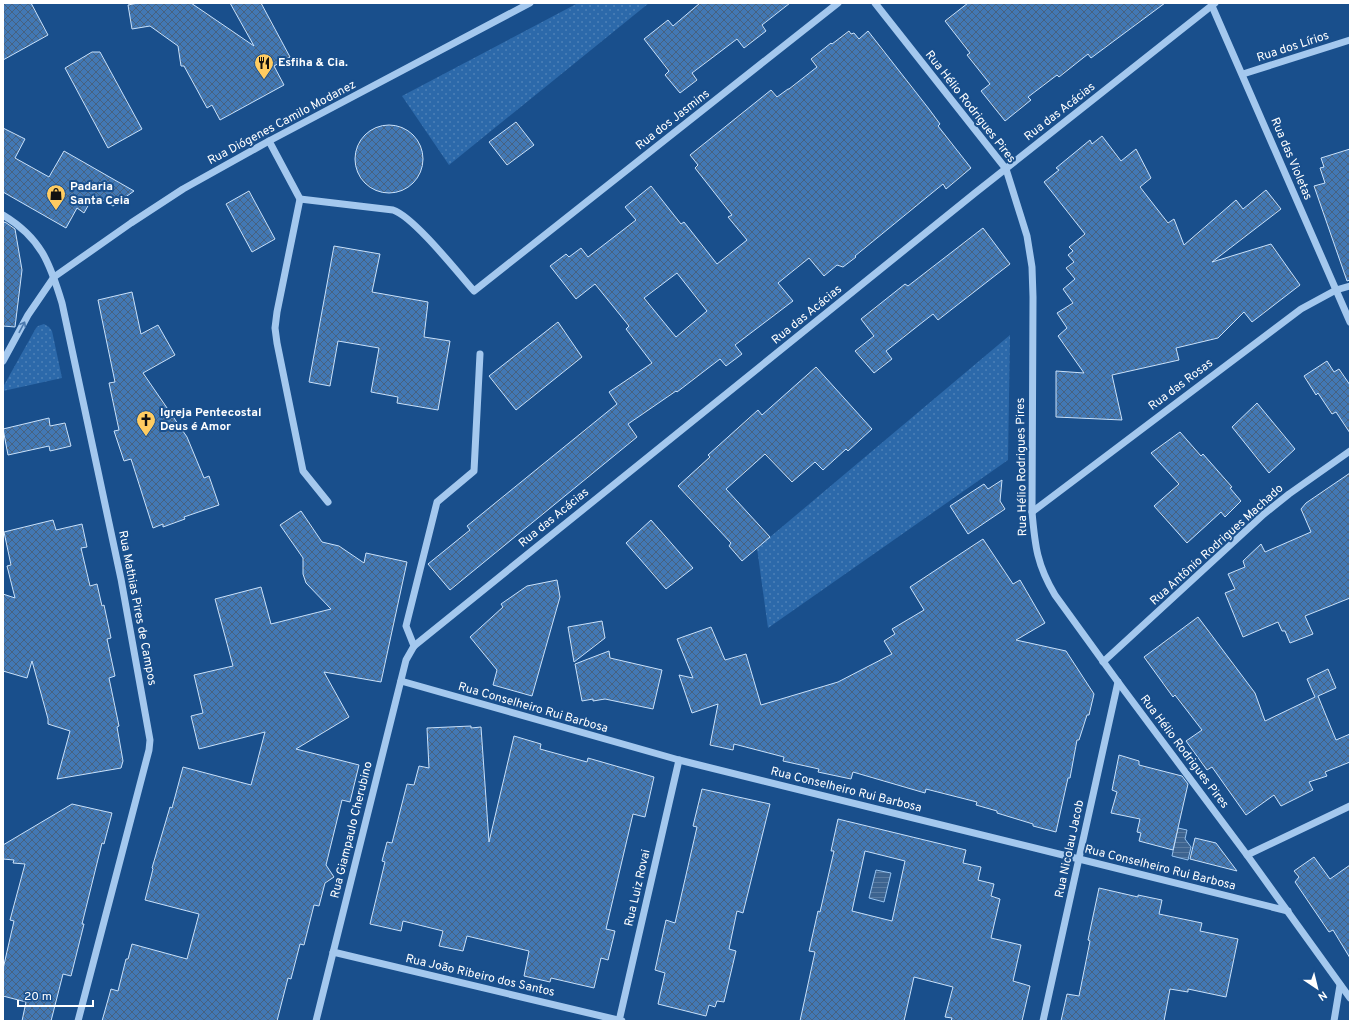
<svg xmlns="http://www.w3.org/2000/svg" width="1353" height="1024" viewBox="0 0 1353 1024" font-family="Overpass,sans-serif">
	<defs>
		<pattern id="grass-dots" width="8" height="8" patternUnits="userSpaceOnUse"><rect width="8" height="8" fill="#2c69aa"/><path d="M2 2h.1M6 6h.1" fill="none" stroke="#4c80b7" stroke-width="1.8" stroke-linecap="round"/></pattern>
		<pattern id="water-rules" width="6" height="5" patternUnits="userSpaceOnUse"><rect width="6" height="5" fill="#3d6490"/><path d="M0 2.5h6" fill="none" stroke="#5a7ba1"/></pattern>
		<pattern id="building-cross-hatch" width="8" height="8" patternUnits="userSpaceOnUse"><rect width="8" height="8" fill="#4278b4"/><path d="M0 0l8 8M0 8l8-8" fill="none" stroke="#476280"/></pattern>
	</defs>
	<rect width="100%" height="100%" fill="#194f8c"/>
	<g fill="url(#grass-dots)">
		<polygon points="578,3 649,3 449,165 402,96"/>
		<polygon points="44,324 49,327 52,331 62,378 3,391 3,387 36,328 38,326"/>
		<polygon points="1010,335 1008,460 768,628 757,548"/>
	</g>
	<g fill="url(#water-rules)" stroke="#96c3f0">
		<polygon points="1178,828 1187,830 1185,839 1191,847 1188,860 1172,856"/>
		<polygon points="876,870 891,873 884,902 869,898"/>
	</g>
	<g fill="url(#building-cross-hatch)" stroke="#c9e1fa" fill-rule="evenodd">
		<polygon points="3,3 31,3 48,35 3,60"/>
		<polygon points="138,3 191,3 254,46 230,3 261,3 290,57 274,66 284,85 220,120 212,105 207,108 184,66 181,66 178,46 150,26 132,29 128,5"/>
		<polygon points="700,3 790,3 762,25 766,31 744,48 737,39 692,73 697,80 680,93 665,75 669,71 644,39 668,20 673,26"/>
		<polygon points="968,3 1165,3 1091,58 1088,54 1059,77 1057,75 1028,97 1031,100 1005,121 981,91 990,84 967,55 970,53 945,21"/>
		<path d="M849,31L851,34L854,33L859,39L868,31L929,109L940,124L938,126L971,168L946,189L943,184L855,256L856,257L843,267L837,265L824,276L809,258L778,283L793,301L735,345L742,354L726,366L720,359L677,392L676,391L628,424L637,437L450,590L428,564L470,530L467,526L617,404L609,392L652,363L626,329L629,326L595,284L576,299L550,266L566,254L569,257L581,248L588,257L636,220L625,207L651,186L681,224L684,222L717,264L747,240L728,217L732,215L695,168L698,165L690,155L771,90L777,97L788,89H789L817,67L811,59L831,43L832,44ZM677,273L707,311L676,337L644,298Z"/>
		<polygon points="92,52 100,52 142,129 108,148 65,68"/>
		<polygon points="516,122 534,145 507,165 489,142"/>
		<circle cx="389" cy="159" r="34"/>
		<polygon points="3,128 25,139 15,158 49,177 64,151 134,191 113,206 94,195 84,213 77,208 66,228 3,192"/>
		<polygon points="1102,136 1121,161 1136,149 1151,178 1140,187 1168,223 1174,219 1184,245 1236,200 1243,209 1266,190 1281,209 1212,262 1271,244 1300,285 1252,322 1244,312 1218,338 1176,348 1179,360 1112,375 1122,420 1056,417 1056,371 1084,373 1058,336 1067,328 1057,313 1073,303 1063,289 1075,279 1066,268 1074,262 1068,255 1073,251 1069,247 1085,234 1044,182 1059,170 1056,168 1090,140 1092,144"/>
		<polygon points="1350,149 1350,280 1347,281 1314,186 1325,183 1320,168 1324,167 1321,158"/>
		<polygon points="249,191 275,239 252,252 226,204"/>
		<polygon points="5,222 15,229 22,270 15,327 3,326 3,223"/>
		<polygon points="983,228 1010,264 938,320 933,314 886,351 892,359 874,373 855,351 874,336 861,319 905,284 908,286"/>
		<polygon points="334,246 380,254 372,292 428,302 424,337 450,341 438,410 397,403 398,397 371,392 379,348 338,341 330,386 309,382"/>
		<polygon points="132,292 141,334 158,325 175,355 143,373 187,437 204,478 209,476 219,505 184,517 185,519 163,527 163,524 153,528 131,459 124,461 114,431 119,430 109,383 115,382 98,300"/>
		<polygon points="558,322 582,357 516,410 489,376"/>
		<polygon points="1327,361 1334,372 1339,369 1350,385 1350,433 1336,412 1332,414 1318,393 1316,395 1304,376"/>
		<polygon points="816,367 872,429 848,451 846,449 823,470 815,462 792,482 765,454 726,489 770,537 742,561 729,546 731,543 678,486 710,457 708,455 758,410 762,415"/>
		<polygon points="1257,403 1295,449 1269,473 1232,427"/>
		<polygon points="49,418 50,426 65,423 71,446 50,451 49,446 8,455 3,429"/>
		<polygon points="1180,432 1201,456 1203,454 1232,487 1230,488 1241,501 1225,517 1221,512 1187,543 1154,506 1179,484 1151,453"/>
		<polygon points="1350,473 1350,598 1305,616 1313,634 1290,643 1285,631 1282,631 1278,622 1243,637 1225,593 1235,589 1228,574 1245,567 1243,561 1261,544 1265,552 1311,532 1301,509 1306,503"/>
		<polygon points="1002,480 1000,501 1005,509 968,534 950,506 984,484 988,489"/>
		<polygon points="301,511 322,542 339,546 364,563 366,553 407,562 381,682 324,672 349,717 296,749 359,765 350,802 342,800 326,865 334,877 325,883 319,906 314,905 304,945 300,944 291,979 288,978 277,1021 102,1021 111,989 118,991 126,959 128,959 132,944 187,959 199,914 145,900 153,869 152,868 170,807 172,808 183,767 251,785 265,732 199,749 191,716 203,713 194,675 233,666 215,599 261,587 271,624 331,609 306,583 303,574 303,558 280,525"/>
		<polygon points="53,520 56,530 82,524 87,547 81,548 90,586 97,584 102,606 104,605 111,638 107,639 115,676 109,678 119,726 117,727 123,761 121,768 57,779 70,731 48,724 48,719 32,661 27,678 3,671 3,594 15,598 7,566 11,565 4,532"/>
		<polygon points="651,520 693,568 666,589 626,543"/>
		<polygon points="983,539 1013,584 1020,580 1045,623 1016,640 1066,651 1094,694 1089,715 1087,715 1079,740 1077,740 1070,778 1068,778 1056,832 1033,826 1033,824 997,813 997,811 976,805 977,802 926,789 925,793 853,772 851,779 818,772 819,769 783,761 784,757 734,744 733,750 710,745 718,704 692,713 679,675 693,678 677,639 711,627 725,660 746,654 761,705 838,682 892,654 884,641 895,634 892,629 924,610 910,587"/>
		<polygon points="557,580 560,597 532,696 493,685 497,670 470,637 503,607 501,604 527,586"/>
		<polygon points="1198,617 1255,693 1265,721 1315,697 1307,679 1328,669 1336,688 1318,696 1336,740 1350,734 1350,762 1325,772 1327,776 1309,782 1313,790 1281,806 1274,795 1246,815 1212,767 1207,770 1186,741 1202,730 1175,695 1173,697 1144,657"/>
		<polygon points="602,621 605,638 574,662 568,627"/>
		<polygon points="609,651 610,658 662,670 653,709 605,699 593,701 593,699 582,701 575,664"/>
		<polygon points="471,726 471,728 481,727 489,842 514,736 541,744 540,749 587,762 588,758 654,777 645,817 633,814 606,929 615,931 608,960 601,958 594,988 551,978 550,982 524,976 529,951 467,936 463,951 439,946 443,931 403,921 401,931 370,924 385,862 382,861 387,842 392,843 407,784 414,785 419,766 429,768 427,728"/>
		<polygon points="1119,755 1139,761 1139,765 1182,776 1188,784 1173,850 1139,841 1141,833 1137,832 1140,819 1111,813 1117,792 1112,790"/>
		<polygon points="702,789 770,804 743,913 737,911 729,949 736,951 724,1002 717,1001 715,1007 709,1005 706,1016 658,1004 665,973 655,970 666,920 675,923 697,827 693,826"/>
		<polygon points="72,804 112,813 104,844 102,843 82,924 84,924 71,976 63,974 51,1021 22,1021 26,1002 3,996 3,969 14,921 10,920 25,864 13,863 14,860 3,859 3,845"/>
		<path d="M838,819L966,850L963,863L981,867L978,880L994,884L991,896L1000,899L991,938L1021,945L1013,981L1030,986L1022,1021H951L952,1018L945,1017L953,987L914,977L904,1021H800L815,952L809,951L818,911L820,912L834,851H831ZM865,851L905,861L892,921L852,911Z"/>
		<polygon points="1195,838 1216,843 1237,871 1190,859"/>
		<polygon points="1314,857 1330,879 1350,865 1350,958 1333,930 1329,932 1295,882 1299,877 1294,871"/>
		<polygon points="1099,888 1138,897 1138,895 1162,900 1159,914 1202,923 1200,931 1238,939 1226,997 1188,989 1188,992 1170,989 1164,1021 1061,1021 1067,994 1079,996 1090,941 1088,940"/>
	</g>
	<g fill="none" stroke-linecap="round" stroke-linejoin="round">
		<g stroke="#a4c8ee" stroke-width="7">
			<path d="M875,3L1006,169L1027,236L1032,267L1033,297L1032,512C1035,546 1037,565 1055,595L1118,682L1247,855L1350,998"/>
			<polyline points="1212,6 1350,322"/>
			<polyline points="1243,74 1350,40"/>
			<polyline points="269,141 300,199 277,312 275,328 277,343 303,471 328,502"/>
			<path d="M300,199L393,210C414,217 458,273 474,291L838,3"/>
			<path d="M3,215C41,238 50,263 62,303L121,579L150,740L149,750L78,1021"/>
			<polyline points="3,361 28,315 54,277 131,223 183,189 269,141 530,3"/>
			<polyline points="1032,512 1301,309 1336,290 1350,286"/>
			<polyline points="414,646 406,626 437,502 474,471 480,354"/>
			<polyline points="1103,662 1264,514 1289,494 1350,451"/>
			<polyline points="401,681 679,760 1063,855 1288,911"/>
			<polyline points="1247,855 1350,806"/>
			<polyline points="333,952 622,1021"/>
			<polyline points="316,1021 406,660 414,646 975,193 1215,3"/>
			<polyline points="619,1021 679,760"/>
			<polyline points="1043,1021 1118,682"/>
			<polyline points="1334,1021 1340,985"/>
		</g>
	</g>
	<defs><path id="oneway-shaft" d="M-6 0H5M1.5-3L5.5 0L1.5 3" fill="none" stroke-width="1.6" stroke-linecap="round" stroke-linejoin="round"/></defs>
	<use stroke="#4a79ae" href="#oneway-shaft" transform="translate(22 327) rotate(-62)"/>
	<defs>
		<symbol id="restaurant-pin" viewBox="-11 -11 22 30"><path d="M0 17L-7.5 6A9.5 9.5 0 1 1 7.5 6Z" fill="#ffcc61" stroke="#194f8c"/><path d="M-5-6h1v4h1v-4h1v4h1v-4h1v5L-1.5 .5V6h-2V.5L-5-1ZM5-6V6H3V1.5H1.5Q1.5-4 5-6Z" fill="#111"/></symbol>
		<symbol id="shop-pin" viewBox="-11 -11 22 30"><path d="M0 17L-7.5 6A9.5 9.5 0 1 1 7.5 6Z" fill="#ffcc61" stroke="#194f8c"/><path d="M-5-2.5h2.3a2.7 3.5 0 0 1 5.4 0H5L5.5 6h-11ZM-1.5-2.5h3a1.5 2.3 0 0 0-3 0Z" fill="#111"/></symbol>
		<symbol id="church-pin" viewBox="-11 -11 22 30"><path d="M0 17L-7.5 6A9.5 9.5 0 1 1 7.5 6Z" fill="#ffcc61" stroke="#194f8c"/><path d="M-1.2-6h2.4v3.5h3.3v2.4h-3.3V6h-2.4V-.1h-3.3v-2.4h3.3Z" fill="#111"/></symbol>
	</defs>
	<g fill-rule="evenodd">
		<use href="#restaurant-pin" x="253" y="52" width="22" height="30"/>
		<use href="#shop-pin" x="45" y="183" width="22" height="30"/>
		<use href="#church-pin" x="135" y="409" width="22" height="30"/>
	</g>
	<g text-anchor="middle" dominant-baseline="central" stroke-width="4" stroke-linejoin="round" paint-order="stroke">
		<g font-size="12" fill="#fff" stroke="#194f8c">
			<text transform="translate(1293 47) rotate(-18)">Rua dos Lírios</text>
			<text transform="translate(970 107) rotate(52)">Rua Hélio Rodrigues Pires</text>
			<text transform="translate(1060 112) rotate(-38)">Rua das Acácias</text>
			<text transform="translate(673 120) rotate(-38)">Rua dos Jasmins</text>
			<text transform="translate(282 123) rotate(-28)">Rua Diógenes Camilo Modanez</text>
			<text transform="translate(1291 159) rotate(67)">Rua das Violetas</text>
			<text transform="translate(807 315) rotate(-39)">Rua das Acácias</text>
			<text transform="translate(1181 385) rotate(-37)">Rua das Rosas</text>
			<text transform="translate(1022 467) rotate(-91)">Rua Hélio Rodrigues Pires</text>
			<text transform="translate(554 518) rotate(-39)">Rua das Acácias</text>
			<text transform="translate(1217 545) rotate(-42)">Rua Antônio Rodrigues Machado</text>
			<text transform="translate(137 608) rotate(79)">Rua Mathias Pires de Campos</text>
			<text transform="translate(533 708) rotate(16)">Rua Conselheiro Rui Barbosa</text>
			<text transform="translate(1184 752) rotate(53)">Rua Hélio Rodrigues Pires</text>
			<text transform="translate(846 790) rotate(14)">Rua Conselheiro Rui Barbosa</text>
			<text transform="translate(352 830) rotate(-76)">Rua Giampaulo Cherubino</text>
			<text transform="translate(1070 849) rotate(-78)">Rua Nicolau Jacob</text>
			<text transform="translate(1160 868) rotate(14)">Rua Conselheiro Rui Barbosa</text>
			<text transform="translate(638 888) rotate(-77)">Rua Luiz Rovai</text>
			<text transform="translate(480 976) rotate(13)">Rua João Ribeiro dos Santos</text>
		</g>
		<g font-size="12" font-weight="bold" fill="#fff" stroke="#194f8c" text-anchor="start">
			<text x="278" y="63">Esfiha &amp; Cia.</text>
			<text x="70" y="187">Padaria<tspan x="70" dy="14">Santa Ceia</tspan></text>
			<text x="160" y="413">Igreja Pentecostal<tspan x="160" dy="14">Deus é Amor</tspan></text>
		</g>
	</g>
	<rect width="1353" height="1024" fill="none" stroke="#ffffff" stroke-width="8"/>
	<g transform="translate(1317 988) rotate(145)" stroke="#194f8c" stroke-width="3" paint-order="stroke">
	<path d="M0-3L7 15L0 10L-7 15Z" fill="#ffffff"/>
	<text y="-6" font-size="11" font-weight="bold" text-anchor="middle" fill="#ffffff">N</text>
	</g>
	<path d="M18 1000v6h75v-6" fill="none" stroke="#ffffff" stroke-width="2"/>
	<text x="24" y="1000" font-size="12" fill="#ffffff" stroke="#194f8c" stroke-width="3" paint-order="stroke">20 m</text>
</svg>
